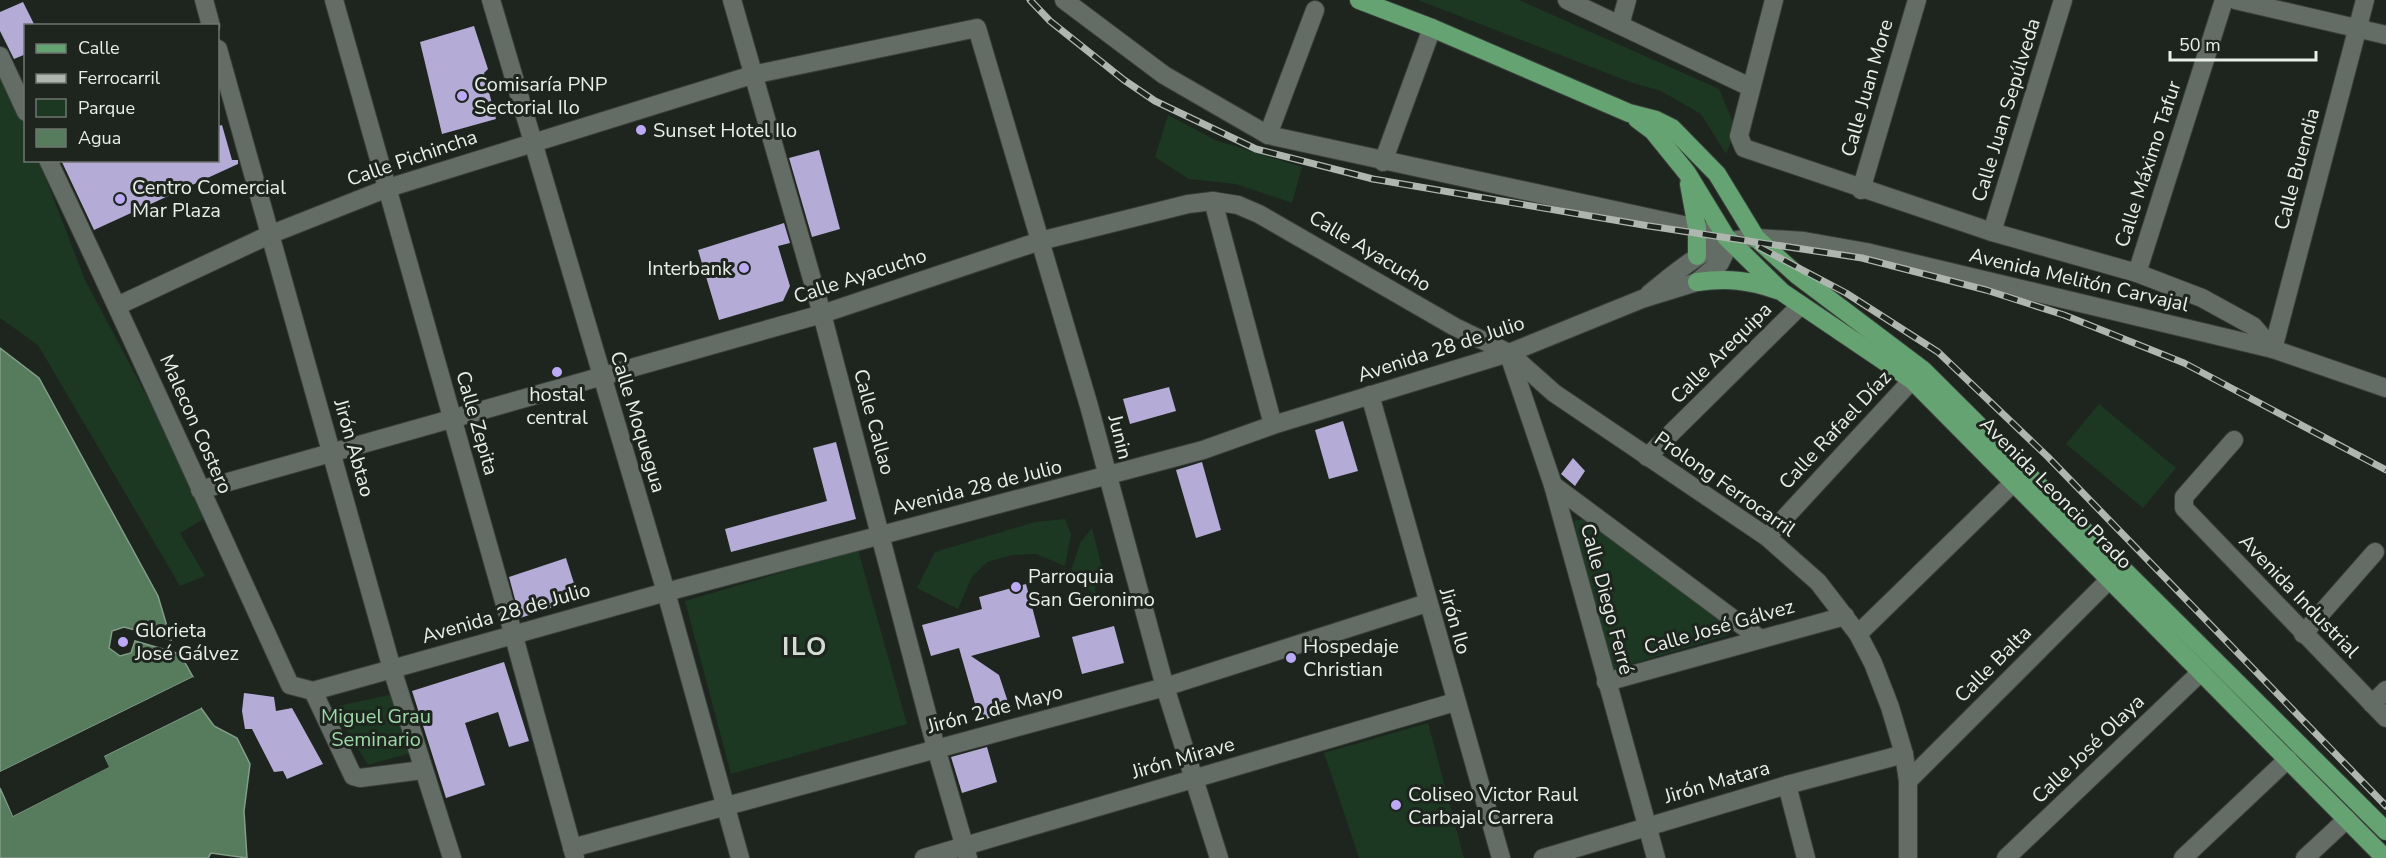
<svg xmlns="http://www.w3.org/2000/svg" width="2386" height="858" viewBox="0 0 2386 858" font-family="'Nunito Sans',sans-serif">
	<rect width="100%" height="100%" fill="#1d251e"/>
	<g fill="#1c3822">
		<polygon points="1418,0 1519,0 1719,89 1736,129 1726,154 1701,114 1661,91 1630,82"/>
		<polygon points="0,59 25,126 26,160 39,161 85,280 210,515 180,533 205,576 180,586 38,345 0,318"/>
		<polygon points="1168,115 1215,140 1302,167 1292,203 1236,184 1189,179 1155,157"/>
		<polygon points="2099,404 2176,468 2143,508 2066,444"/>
		<polygon points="1065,519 1071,535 1065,566 1036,554 1012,555 987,562 972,577 958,609 917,588 935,552 1035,522"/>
		<polygon points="1584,519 1730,626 1729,635 1611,670 1574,521"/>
		<polygon points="1092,528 1103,572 1096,575 1095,595 1070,574 1080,543"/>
		<polygon points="858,550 907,724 731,774 685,601"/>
		<polygon points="389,695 394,696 410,753 368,765 337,713 338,706"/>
		<polygon points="1428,723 1464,858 1359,858 1324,753"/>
	</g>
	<g fill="#577b5d" stroke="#839e87" stroke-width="1.5">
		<polygon points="0,348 39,378 158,596 171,640 124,627 112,631 109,648 120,656 131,653 135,641 180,654 193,677 0,772"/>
		<polygon points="201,708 214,726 237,738 250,764 244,811 247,858 211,853 208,858 0,858 0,788 13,816 108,767 104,756"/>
	</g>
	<g fill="#1d251e">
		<polygon points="193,677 194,680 0,775 0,772"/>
		<polygon points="200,705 201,708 104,756 109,767 13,816 0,785 15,812 105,766 102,754"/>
	</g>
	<g fill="#b4abd6">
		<polygon points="23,2 35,26 26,26 26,54 14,59 0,31 0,12"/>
		<polygon points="474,26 488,69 484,73 496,119 442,134 420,42"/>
		<polygon points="222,125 232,160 238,160 238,164 94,230 61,160 218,160 218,126"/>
		<polygon points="819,150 840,229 812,237 789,158"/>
		<polygon points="784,223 790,243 778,246 790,286 783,301 719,320 698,250"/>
		<polygon points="1169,387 1176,411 1130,424 1123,399"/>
		<polygon points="1343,421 1358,471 1329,479 1315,430"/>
		<polygon points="836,442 856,519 731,552 725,529 827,501 813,448"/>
		<polygon points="1573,458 1585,471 1575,486 1561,474"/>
		<polygon points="1202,462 1221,530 1196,538 1176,470"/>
		<polygon points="566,558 579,599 520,618 509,577"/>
		<polygon points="1026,584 1040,637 971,656 999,675 1011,711 980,721 959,648 931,656 922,625 982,609 979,597"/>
		<polygon points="1114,626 1124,663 1082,674 1072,637"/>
		<polygon points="504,662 529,741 509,747 498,712 465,723 485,785 446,798 412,691"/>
		<polygon points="244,693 274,697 276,711 292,708 323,764 287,779 283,771 274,772 252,729 245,729 242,711"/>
		<polygon points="987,747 997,782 962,793 951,757"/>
	</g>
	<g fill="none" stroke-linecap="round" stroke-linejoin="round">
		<defs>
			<g id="street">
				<polyline points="732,0 822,314 936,748 968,858"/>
				<polyline points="1064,0 1164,75 1268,135 1697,228 1730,242"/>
				<polyline points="1567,0 1750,87"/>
				<polyline points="1774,0 1739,136 1744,148 1992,232 2137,273 2202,298 2253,326 2273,349"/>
				<polyline points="2235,0 2386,35"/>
				<polyline points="1620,25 1627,0"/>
				<polyline points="0,56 26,112"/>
				<polyline points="1268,135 1315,10"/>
				<path d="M48,160C131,334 210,510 290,685L313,691L392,669L452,858"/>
				<polyline points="1383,162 1432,28"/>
				<polyline points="1861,190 1917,0"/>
				<polyline points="1213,201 1273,425"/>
				<polyline points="1992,232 2063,0"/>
				<polyline points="1756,238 1804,241 1866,252 2273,349 2386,388"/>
				<polyline points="2137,273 2224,0"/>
				<polyline points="117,306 269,235 388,188 752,75 977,28 1089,406 1165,687 1219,858"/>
				<polyline points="2273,349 2365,0"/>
				<polyline points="1509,355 1553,485 1656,858"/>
				<polyline points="1370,395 1501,858"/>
				<polyline points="2234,440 2184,497 2184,508 2386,718"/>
				<polyline points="1647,457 1801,305"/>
				<polyline points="1553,485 1759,638"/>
				<polyline points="200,490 822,314 1040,241 1188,204 1213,201 1238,205 1259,214 1455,327 1509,353 1554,393 1767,537 1818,582 1858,634 1873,663 1890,707 1904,754 1908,781 1908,858"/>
				<polyline points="1767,537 1912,380"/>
				<polyline points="666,592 1203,450 1273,425 1509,353"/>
				<polyline points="513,633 575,858"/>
				<polyline points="1858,634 2014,482"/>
				<polyline points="2303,634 2375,552"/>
				<polyline points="1606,682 1845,616"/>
				<polyline points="313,691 353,776 360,778 422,770"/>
				<polyline points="2372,704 2386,690"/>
				<polyline points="1908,781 2110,579"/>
				<polyline points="1787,785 1806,858"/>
				<polyline points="572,848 1165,687 1427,603"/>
				<polyline points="924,858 1455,702"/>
				<polyline points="1543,858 1787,785 1904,754"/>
				<polyline points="2006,858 2201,672"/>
				<polyline points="2183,858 2288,759"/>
				<polyline points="2305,858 2347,819"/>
			</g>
			<g id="secondary">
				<polyline points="204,0 211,26"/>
				<polyline points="334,0 513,633"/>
				<polyline points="491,0 666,592 740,858"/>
				<polyline points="218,49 392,669 666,592"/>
				<path d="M1649,294C1680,269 1713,238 1756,238"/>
				<polyline points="1509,353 1642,299 1697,282 1720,263 1730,242"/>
			</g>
			<g id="primary">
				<polyline points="1359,0 1432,28 1629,113 1656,120 1672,128 1717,174 1756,238 1797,275 1923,370 2386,831"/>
				<polyline points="1637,119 1653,131 1687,173 1726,237 1782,292 1912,380 2385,858"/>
				<polyline points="1689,184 1697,228 1697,256"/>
				<path d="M1697,282C1727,278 1749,280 1777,290"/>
			</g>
		</defs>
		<use href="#street" stroke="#393f3a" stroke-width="20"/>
		<use href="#secondary" stroke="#393f3a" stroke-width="20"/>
		<use href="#primary" stroke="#393f3a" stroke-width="20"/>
		<use href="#street" stroke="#646d65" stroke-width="18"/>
		<use href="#secondary" stroke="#646d65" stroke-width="18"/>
		<use href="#primary" stroke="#65a372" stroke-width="18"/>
		<defs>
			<g id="rail">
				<polyline points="1030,0 1050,21 1124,80 1155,101 1256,149 1373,179 1649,226 1862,258 1986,290 2064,315 2184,363 2386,470"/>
				<polyline points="1759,247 1846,293 1938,352 2048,457 2386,806"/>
			</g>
		</defs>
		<use href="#rail" stroke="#afb5af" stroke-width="7"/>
		<use href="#rail" stroke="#1d251e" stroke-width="4.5" stroke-dasharray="14" stroke-linecap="butt"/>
	</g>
	<g fill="#bcaaf6" stroke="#1d251e" stroke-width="2">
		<circle cx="462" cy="96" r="6"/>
		<circle cx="641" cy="130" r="6"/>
		<circle cx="120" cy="199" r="6"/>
		<circle cx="744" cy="268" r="6"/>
		<circle cx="557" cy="372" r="6"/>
		<circle cx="1016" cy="587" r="6"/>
		<circle cx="123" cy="642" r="6"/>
		<circle cx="1291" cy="658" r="6"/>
		<circle cx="1396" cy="805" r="6"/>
	</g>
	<g text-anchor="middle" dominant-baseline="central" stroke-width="6" stroke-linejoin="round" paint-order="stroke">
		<g font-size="20" fill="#e9eee9" stroke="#1d251e" text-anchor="start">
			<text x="474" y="84">Comisaría PNP<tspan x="474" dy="23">Sectorial Ilo</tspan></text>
			<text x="653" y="130">Sunset Hotel Ilo</text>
			<text x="132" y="187">Centro Comercial<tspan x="132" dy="23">Mar Plaza</tspan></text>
			<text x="732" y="268" text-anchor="end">Interbank</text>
			<text x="557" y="394" text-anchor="middle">hostal<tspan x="557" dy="23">central</tspan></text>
			<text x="1028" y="576">Parroquia<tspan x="1028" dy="23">San Geronimo</tspan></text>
			<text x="135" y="630">Glorieta<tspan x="135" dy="23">José Gálvez</tspan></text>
			<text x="1303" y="646">Hospedaje<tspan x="1303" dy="23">Christian</tspan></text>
			<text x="1408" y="794">Coliseo Victor Raul<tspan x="1408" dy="23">Carbajal Carrera</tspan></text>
		</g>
		<g font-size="20" fill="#e9eee9" stroke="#1d251e">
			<text transform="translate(1867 88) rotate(-74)">Calle Juan More</text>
			<text transform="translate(2006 110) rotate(-73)">Calle Juan Sepúlveda</text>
			<text transform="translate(412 158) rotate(-19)">Calle Pichincha</text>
			<text transform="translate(2148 164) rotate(-72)">Calle Máximo Tafur</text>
			<text transform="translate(2297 169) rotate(-75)">Calle Buendia</text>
			<text transform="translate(1370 251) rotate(31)">Calle Ayacucho</text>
			<text transform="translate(860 276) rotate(-18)">Calle Ayacucho</text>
			<text transform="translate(2079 280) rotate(13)">Avenida Melitón Carvajal</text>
			<text transform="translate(1441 349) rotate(-18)">Avenida 28 de Julio</text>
			<text transform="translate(1721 353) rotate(-45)">Calle Arequipa</text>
			<text transform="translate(638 422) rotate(73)">Calle Moquegua</text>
			<text transform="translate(874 422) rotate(75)">Calle Callao</text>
			<text transform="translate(477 423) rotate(74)">Calle Zepita</text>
			<text transform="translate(196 424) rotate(66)">Malecon Costero</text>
			<text transform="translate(1835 430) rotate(-47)">Calle Rafael Díaz</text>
			<text transform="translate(1120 437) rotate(76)">Junin</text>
			<text transform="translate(354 448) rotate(74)">Jirón Abtao</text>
			<text transform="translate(1725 484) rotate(35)">Prolong Ferrocarril</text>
			<text transform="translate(977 487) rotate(-14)">Avenida 28 de Julio</text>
			<text transform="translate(2056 493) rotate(45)">Avenida Leoncio Prado</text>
			<text transform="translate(2299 596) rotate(46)">Avenida Industrial</text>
			<text transform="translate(1607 599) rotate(75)">Calle Diego Ferré</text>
			<text transform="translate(506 613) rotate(-16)">Avenida 28 de Julio</text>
			<text transform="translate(1455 621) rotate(74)">Jirón Ilo</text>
			<text transform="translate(1719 627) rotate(-16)">Calle José Gálvez</text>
			<text transform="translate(1993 664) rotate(-45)">Calle Balta</text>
			<text transform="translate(995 709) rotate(-15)">Jirón 2 de Mayo</text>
			<text transform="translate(2088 749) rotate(-44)">Calle José Olaya</text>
			<text transform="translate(1183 758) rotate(-16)">Jirón Mirave</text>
			<text transform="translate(1717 782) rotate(-16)">Jirón Matara</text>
		</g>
		<g font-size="20" fill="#9ed8a8" stroke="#1d251e">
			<text x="376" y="716">Miguel Grau<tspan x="376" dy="23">Seminario</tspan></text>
		</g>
		<g font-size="26" font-weight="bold" letter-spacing="1.5" fill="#d2dcd3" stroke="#1d251e">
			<text x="805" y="646">ILO</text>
		</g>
	</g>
	<rect x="24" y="24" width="195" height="138" fill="#1d251e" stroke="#6f756f" stroke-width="1.5"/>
	<rect x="36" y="44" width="30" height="9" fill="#65a372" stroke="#6f756f" stroke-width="1.5"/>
	<text x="78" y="54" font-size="18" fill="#e9eee9">Calle</text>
	<rect x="36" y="74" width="30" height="9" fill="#afb5af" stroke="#6f756f" stroke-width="1.5"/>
	<text x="78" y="84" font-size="18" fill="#e9eee9">Ferrocarril</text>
	<rect x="36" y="99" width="30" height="18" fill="#1c3822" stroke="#6f756f" stroke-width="1.5"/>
	<text x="78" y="114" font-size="18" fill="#e9eee9">Parque</text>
	<rect x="36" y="129" width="30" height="18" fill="#577b5d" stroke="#6f756f" stroke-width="1.5"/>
	<text x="78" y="144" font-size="18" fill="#e9eee9">Agua</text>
	<path d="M2170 51v9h146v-9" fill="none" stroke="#e9eee9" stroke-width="3"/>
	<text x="2179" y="51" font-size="18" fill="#e9eee9" stroke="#1d251e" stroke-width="4.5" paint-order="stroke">50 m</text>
</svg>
